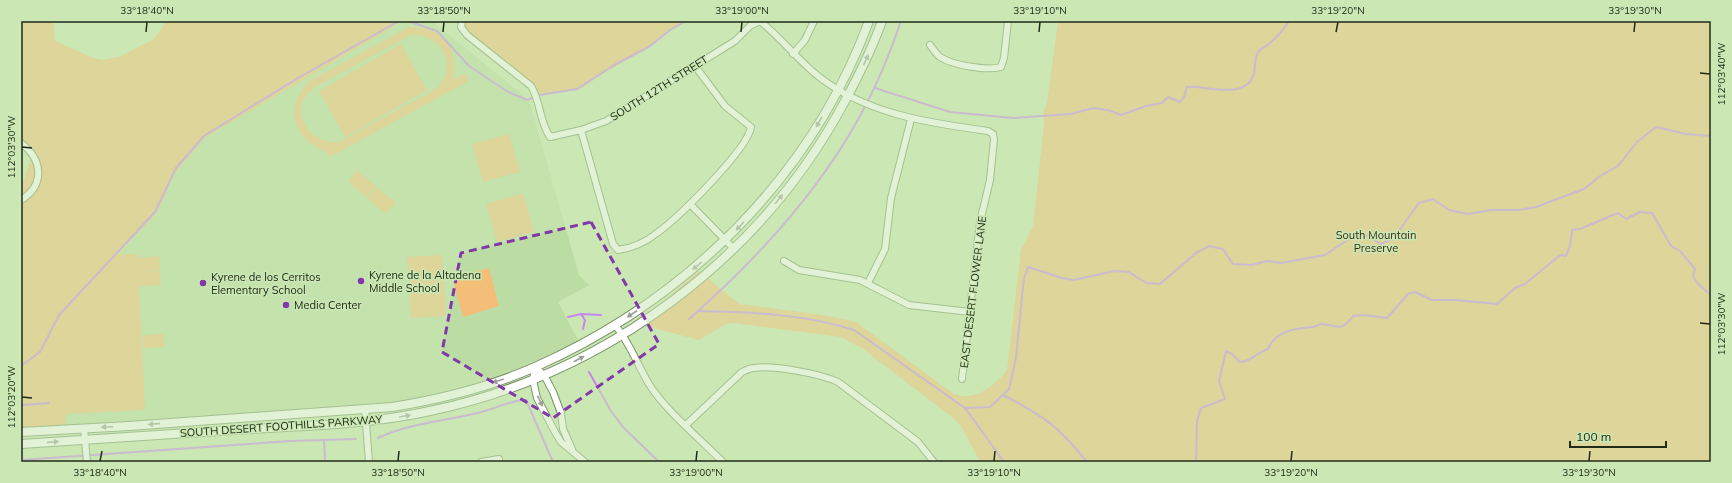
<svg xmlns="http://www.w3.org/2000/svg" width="1732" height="483" viewBox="0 0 1732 483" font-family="Mulish,sans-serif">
	<rect width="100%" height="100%" fill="#cae7b4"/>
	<polygon fill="#bbdca3" points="400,21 432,21 529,100 579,275 589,285 558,302 579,342 524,367 476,383 394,403 357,408 66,426 61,316 153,217 160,207 176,171 206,137 215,131 398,24"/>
	<g fill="#f4be78" fill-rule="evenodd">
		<polygon points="21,21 53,21 55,41 93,58 102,60 119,57 154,39 167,21 400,21 398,24 206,137 176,171 160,207 153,217 118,254 137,254 138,258 159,256 160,270 138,272 160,271 161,285 139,286 145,410 66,414 66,426 21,429 21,190 32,154 21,143"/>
		<polygon points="462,21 687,21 666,32 647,49 607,71 579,90 536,94 531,86 467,35"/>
		<path d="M1058,21H1711V462H980L961,426L952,417L863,349L841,337L734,323L726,324L699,340L654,328L634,321L658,306L699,271L739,304L829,316L856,322L954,394C975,402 995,386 1007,370L1021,250L1033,226L1044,125L1043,112L1047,104Z"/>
		<path d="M409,27C443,26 459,48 453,80L465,73L469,81L330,157C324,149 315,148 308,141C288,124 291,97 310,81ZM411,35C443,34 461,69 434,90L339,142C306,145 286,104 317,86Z"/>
		<polygon points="401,44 427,90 345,137 319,91"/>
		<polygon points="509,134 520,172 483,182 472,144"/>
		<polygon points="357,170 376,186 366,197 348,181"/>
		<polygon points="377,187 396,203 386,214 367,198"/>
		<polygon points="523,193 534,232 497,242 486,204"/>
		<polygon points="442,255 446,316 411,318 407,257"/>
		<polygon points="489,268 499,306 463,317 452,278"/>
		<polygon points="164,334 165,347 143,348 143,335"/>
	</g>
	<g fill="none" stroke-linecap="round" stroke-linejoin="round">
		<g stroke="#c986ef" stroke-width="2">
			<polyline points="408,21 437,31 469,66 508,92 527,100 540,95 577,89 616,64 650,46 670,30 686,21"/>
			<path d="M875,88L950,112L1013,118L1071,114L1093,108L1108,110L1121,115L1146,106L1162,103L1168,97L1180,102L1184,97L1187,87C1205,85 1246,101 1254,74C1256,67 1253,58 1259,51C1261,48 1266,46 1269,44C1276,38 1284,29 1289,21"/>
			<path d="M698,311C749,312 805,314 854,330L965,408L1004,462"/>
			<polyline points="581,314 585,320 583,329"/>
			<polyline points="568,317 581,314 601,315"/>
			<path d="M689,319C755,261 818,193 860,116C877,85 890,54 901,21"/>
			<polyline points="21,366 40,352 59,315 155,212 176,168 204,136 298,78 399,21"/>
			<polyline points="589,372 611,411 623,427 659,462"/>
			<path d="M1003,395C1044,416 1058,426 1087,462"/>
			<polyline points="21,405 49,403"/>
			<polyline points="965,408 990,407 1009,389 1016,358 1022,297 1024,278 1028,267 1062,278 1074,280 1114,271 1129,272 1146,283 1160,284 1196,253 1209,246 1223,249 1233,264 1251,265 1268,261 1281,263 1325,255 1355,235 1367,236 1381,244 1393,239 1419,203 1433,199 1449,210 1468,214 1491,210 1519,210 1536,207 1584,189 1600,176 1618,166 1637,142 1656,127 1686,134 1711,136"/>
			<path d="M378,438C411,422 450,421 485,411C499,407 512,400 526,400L553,462"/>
			<polyline points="324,440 325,462"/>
			<polyline points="21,460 290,441 356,439"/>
			<path d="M1196,462L1197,421L1201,408L1225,399L1219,381L1226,351L1232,354L1240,362C1253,361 1256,353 1268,349C1276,330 1294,329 1312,327C1315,327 1318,325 1321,324C1337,324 1340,334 1353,316L1364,315L1387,318L1408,294L1415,292L1432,300H1456L1497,304L1515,288L1525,284L1554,260L1561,255L1566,256L1570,246L1572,230L1580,229L1618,213L1626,219L1640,212L1652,213L1671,246L1680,251L1695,269L1693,277L1699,285L1711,295"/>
		</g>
		<defs>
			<g id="minor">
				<path d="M462,21L461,27L467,35L531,86C541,102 539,121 550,137L581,130L606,121L735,41L750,26L760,21C781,38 797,59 818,76C866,114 929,123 988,131L993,134L994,139L990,180L980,222L962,379"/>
				<path d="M930,45C933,49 936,54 940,57C952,65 987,71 1001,67L1004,58L1008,21"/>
				<polyline points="793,54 805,40 814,21"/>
				<path d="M581,130L613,244L618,250C632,248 646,242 657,233C678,218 748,149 751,127L725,106L695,66"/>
				<path d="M21,143C43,160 45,185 21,200"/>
				<polyline points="690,204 734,249"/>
				<polyline points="784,261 799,270 860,280 909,305 970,312"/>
				<polyline points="868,283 885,249 891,198 911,119"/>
				<path d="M615,325C630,343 637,364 649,384C664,409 701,440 723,462"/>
				<polyline points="535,367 533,380 537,398 555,432 561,442 585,462"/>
				<polyline points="535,367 544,375 553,392 561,413 563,429 572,449"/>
				<polyline points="365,410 369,462"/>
				<path d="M686,425L742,372C746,370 750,368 754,368C774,365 821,374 838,382L918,442L934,462"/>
				<polyline points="84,429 87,462"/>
				<polyline points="481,462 499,459"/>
			</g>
			<g id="tertiary">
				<path d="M21,432L129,426L392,407C441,399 490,387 535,367C686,300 811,178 869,21"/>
				<path d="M21,444C97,439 173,434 249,429C310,426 370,424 430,411C605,374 760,260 845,101C859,75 872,49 882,21"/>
			</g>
		</defs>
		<use href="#minor" stroke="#779263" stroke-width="8"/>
		<use href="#tertiary" stroke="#779263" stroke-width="10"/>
		<use href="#minor" stroke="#fff" stroke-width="6"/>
		<use href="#tertiary" stroke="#fff" stroke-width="8"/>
	</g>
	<defs><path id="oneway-solid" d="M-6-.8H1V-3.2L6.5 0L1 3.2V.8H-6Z"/></defs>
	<g fill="#9ba097">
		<use href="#oneway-solid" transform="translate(866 60) rotate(-65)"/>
		<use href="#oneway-solid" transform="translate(819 122) rotate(120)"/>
		<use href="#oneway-solid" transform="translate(779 199) rotate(-51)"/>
		<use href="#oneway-solid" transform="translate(740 226) rotate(133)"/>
		<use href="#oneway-solid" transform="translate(697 266) rotate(141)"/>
		<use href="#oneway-solid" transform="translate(632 314) rotate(147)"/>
		<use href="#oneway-solid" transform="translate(579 359) rotate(-28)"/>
		<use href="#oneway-solid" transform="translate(498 381) rotate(161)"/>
		<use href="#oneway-solid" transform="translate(540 401) rotate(65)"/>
		<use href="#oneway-solid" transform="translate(405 416) rotate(-10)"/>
		<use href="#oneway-solid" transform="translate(154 424) rotate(176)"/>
		<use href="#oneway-solid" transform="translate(107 427) rotate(177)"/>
		<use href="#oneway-solid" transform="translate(53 442) rotate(-4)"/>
	</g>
	<path d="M0 0H1732V483H0ZM591,222L659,344L553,418L442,352L461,253Z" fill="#cae7b4" fill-opacity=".55" fill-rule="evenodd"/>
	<path fill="none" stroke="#8338aa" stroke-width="3" stroke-dasharray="8 5" stroke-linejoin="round" d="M591,222L659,344L553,418L442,352L461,253Z"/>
	<path fill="none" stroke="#202b18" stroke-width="1.5" d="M146,32L147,22M443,32L444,22M741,32L742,22M1039,32L1040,22M1336,32L1338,22M1634,32L1635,22M1700,73L1710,74M22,147L32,148M1700,323L1710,324M22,397L32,398M100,461L102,451M398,461L399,451M696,461L697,451M994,461L995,451M1291,461L1292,451M1589,461L1590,451"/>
	<g fill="#8338aa" stroke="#cae7b4" stroke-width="1.5">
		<circle cx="361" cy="281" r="4"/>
		<circle cx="203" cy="283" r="4"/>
		<circle cx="286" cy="305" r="4"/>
	</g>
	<g text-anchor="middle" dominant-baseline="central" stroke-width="3" stroke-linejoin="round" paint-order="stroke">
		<g font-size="11" fill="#202b18" stroke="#cae7b4">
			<text transform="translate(659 88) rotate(-32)">SOUTH 12TH STREET</text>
			<text transform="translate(973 292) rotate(-83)">EAST DESERT FLOWER LANE</text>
			<text transform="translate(281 426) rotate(-4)">SOUTH DESERT FOOTHILLS PARKWAY</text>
		</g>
		<g font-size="11" fill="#382916" stroke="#cae7b4">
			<text x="1376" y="235">South Mountain<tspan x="1376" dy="13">Preserve</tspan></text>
		</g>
		<g font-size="11" fill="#202b18" stroke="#cae7b4" text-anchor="start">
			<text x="369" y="275">Kyrene de la Altadena<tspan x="369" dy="13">Middle School</tspan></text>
			<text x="211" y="277">Kyrene de los Cerritos<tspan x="211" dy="13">Elementary School</tspan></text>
			<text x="294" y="305">Media Center</text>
		</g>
	</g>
	<rect width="1732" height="483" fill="none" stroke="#cae7b4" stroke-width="44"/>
	<path d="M1570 441v6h96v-6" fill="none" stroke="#202b18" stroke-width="2"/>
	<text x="1576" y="441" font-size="12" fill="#202b18" stroke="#cae7b4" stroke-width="3" paint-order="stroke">100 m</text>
	<rect x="22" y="22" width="1688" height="439" fill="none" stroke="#202b18" stroke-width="1.5"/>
	<g font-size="10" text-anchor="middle" fill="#202b18">
		<text x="147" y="14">33°18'40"N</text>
		<text x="444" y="14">33°18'50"N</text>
		<text x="742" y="14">33°19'00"N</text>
		<text x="1040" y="14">33°19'10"N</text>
		<text x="1338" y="14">33°19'20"N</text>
		<text x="1635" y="14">33°19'30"N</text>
		<text transform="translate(1721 74) rotate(-90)" y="4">112°03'40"W</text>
		<text transform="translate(11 147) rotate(-90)" y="4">112°03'30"W</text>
		<text transform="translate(1721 324) rotate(-90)" y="4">112°03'30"W</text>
		<text transform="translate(11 397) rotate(-90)" y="4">112°03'20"W</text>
		<text x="100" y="476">33°18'40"N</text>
		<text x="398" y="476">33°18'50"N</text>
		<text x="696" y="476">33°19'00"N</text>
		<text x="994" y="476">33°19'10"N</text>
		<text x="1291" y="476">33°19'20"N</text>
		<text x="1589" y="476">33°19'30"N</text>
	</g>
</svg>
